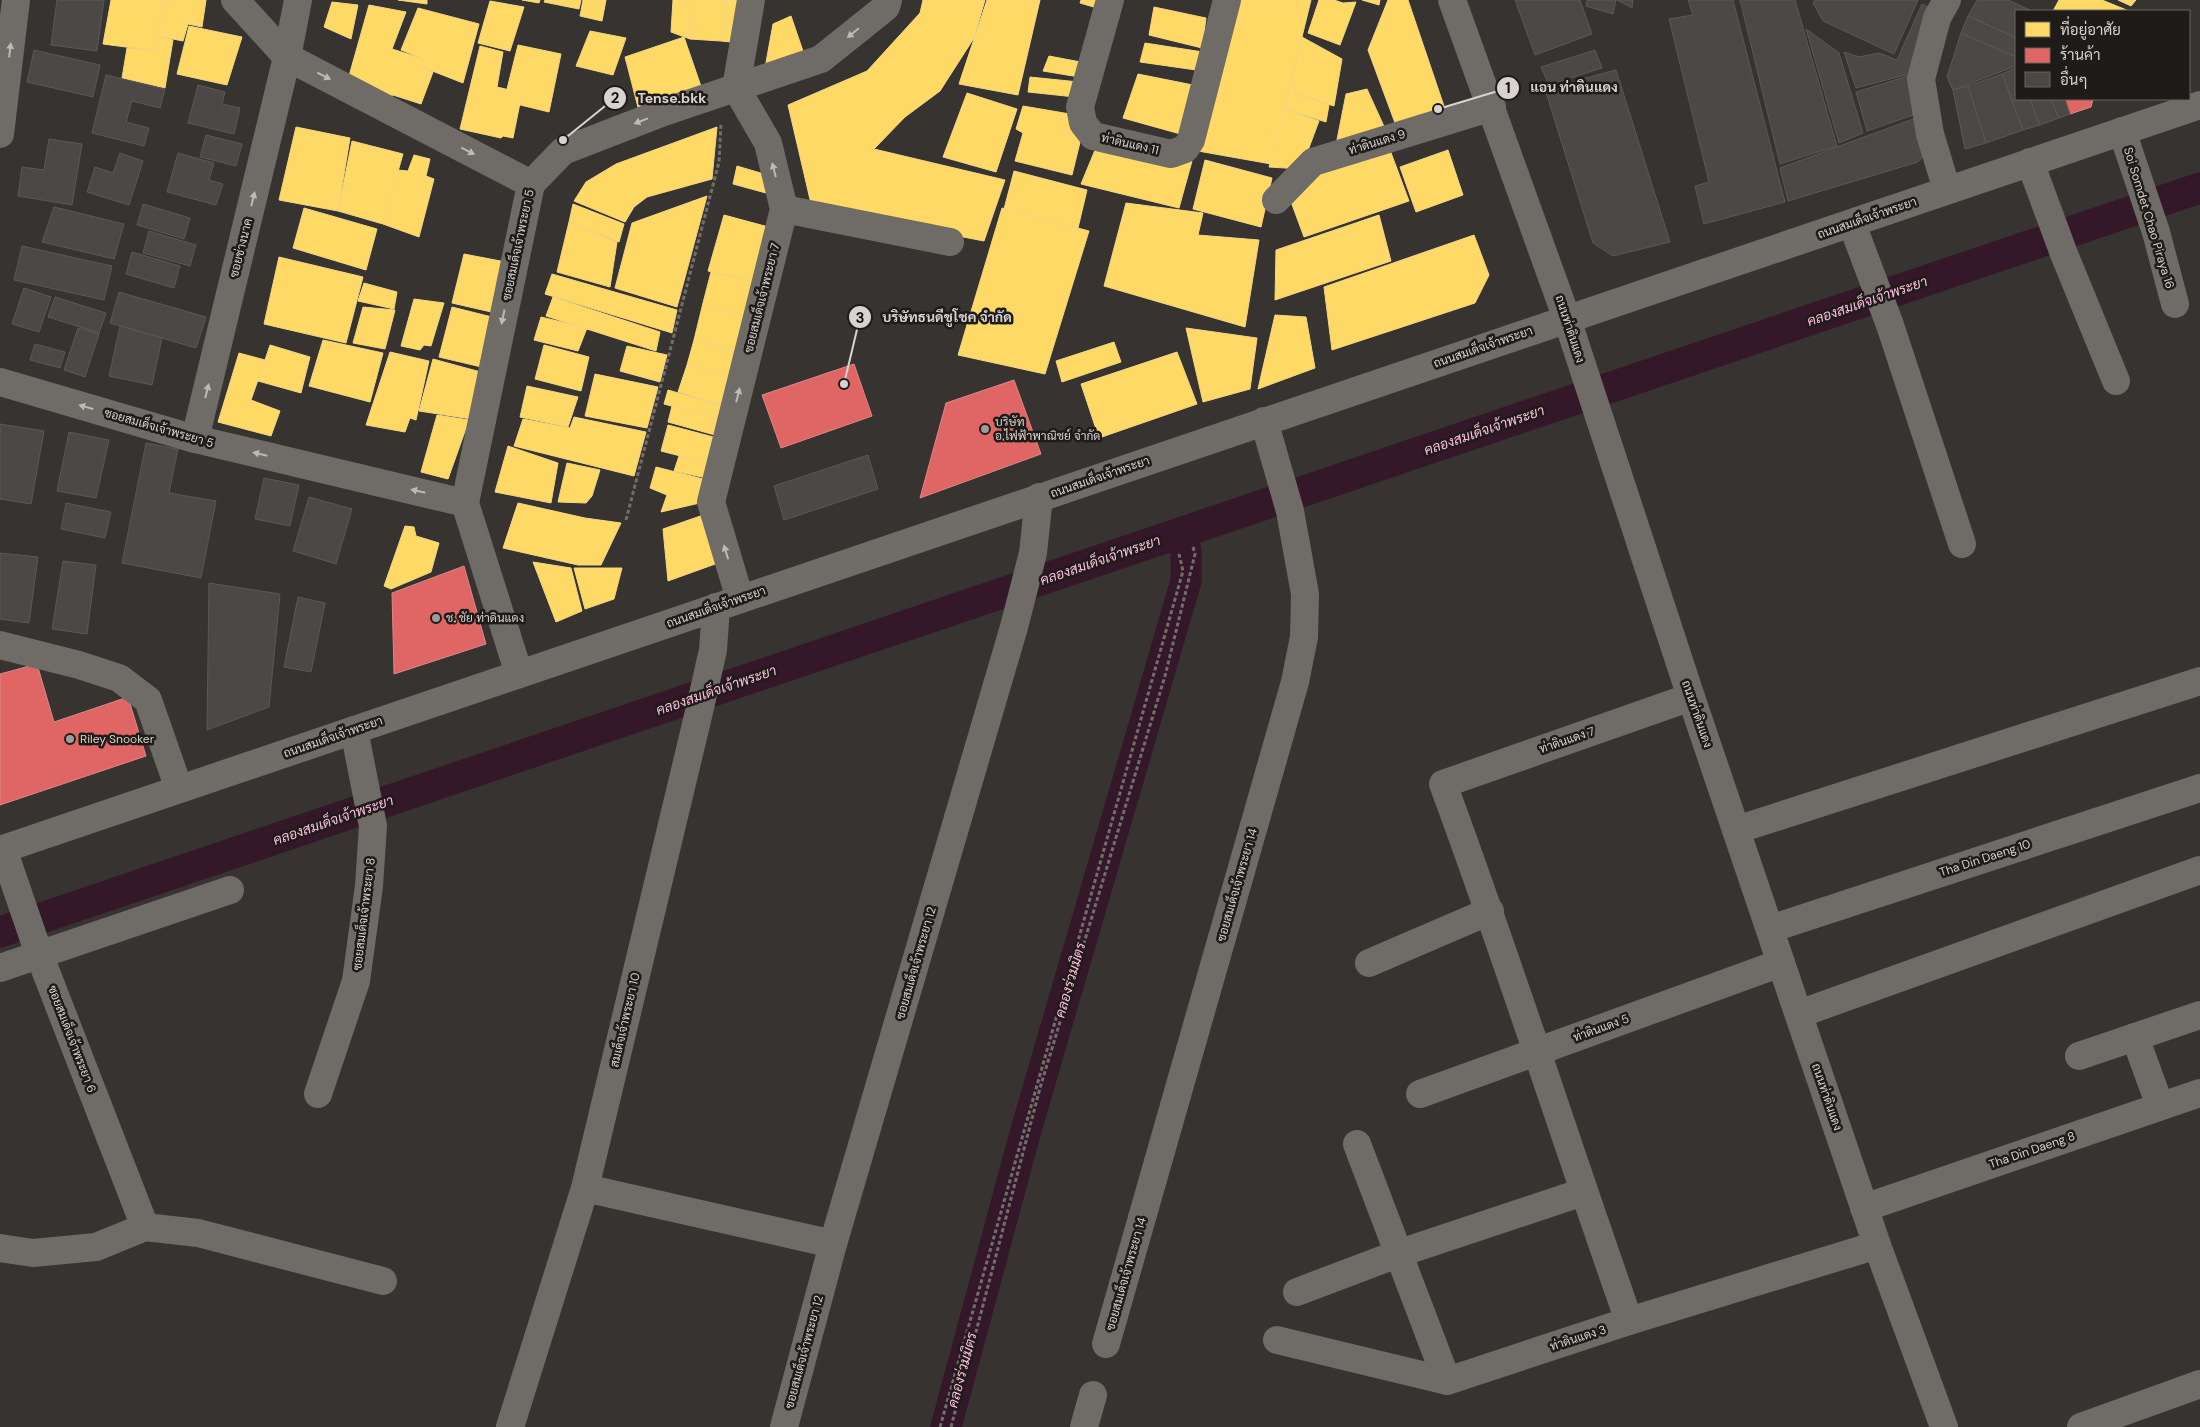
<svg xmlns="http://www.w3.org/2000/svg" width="2200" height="1427" viewBox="0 0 2200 1427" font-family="'DM Sans',Sarabun,sans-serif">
	<rect width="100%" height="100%" fill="#373331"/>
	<g fill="#ffd966" stroke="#f3d786">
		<polygon points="111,0 163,0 156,51 103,44"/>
		<polygon points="163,0 206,0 202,27 188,24 183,41 158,36"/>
		<polygon points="398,0 427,0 427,4"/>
		<polygon points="522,0 540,0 539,3"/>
		<polygon points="545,0 581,0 579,9 544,2"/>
		<polygon points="583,0 606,0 602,21 580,16"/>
		<polygon points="673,0 692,0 690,39 671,32"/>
		<polygon points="692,0 727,0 721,41 690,39"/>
		<polygon points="727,0 747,0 739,43 721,41"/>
		<polygon points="923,0 985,0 974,38 940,91 905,117 874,149 1005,180 984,241 812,208 788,105 867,71 920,13"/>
		<polygon points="987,0 1040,0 1018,95 959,84"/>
		<polygon points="1081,0 1100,0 1097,8 1080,3"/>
		<polygon points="1235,0 1311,0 1271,164 1198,151"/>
		<polygon points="1319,0 1334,0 1343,3 1356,2 1340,45 1308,33"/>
		<polygon points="1362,0 1380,0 1379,5"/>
		<polygon points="1388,0 1408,0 1447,115 1398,131 1368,50"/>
		<polygon points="2059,0 2102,0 2129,11 2053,11"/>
		<polygon points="2118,0 2136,0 2131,6"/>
		<polygon points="490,1 524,7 510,51 478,43"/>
		<polygon points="332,2 358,5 351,39 324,27"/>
		<polygon points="369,5 406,12 392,49 424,59 422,67 433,72 421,104 393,95 385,100 349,76"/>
		<polygon points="1154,7 1206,18 1202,48 1149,35"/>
		<polygon points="418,8 479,24 463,83 422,67 424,59 401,50"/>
		<polygon points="791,16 804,54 765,68 773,24"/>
		<polygon points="189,26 242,37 227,85 177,74"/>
		<polygon points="590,31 626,38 613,75 576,66"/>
		<polygon points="158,36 173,40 165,88 122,78 127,48 156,51"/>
		<polygon points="684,37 704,95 640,115 625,57"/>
		<polygon points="1302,37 1342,59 1334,106 1289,91"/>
		<polygon points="1145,43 1203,52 1196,70 1140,62"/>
		<polygon points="518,45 561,54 549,112 504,101"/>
		<polygon points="480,46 503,52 497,87 522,93 513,138 503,136 501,138 460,129"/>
		<polygon points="1049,56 1086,63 1079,77 1043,71"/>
		<polygon points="1138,74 1193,85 1184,135 1123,118"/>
		<polygon points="1030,77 1079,82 1075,97 1028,92"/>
		<polygon points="1367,89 1387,133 1335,150 1346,94"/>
		<polygon points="1289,91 1329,105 1326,122 1284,109"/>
		<polygon points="967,93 1017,109 996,172 943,157"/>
		<polygon points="1023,106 1076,115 1083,130 1072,175 1015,161 1023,133 1016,129"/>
		<polygon points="1284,109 1319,121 1301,169 1269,167"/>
		<polygon points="296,127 350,138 338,211 279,200"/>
		<polygon points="717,127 712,179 647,197 634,207 625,222 574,201 586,182 616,164"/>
		<polygon points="1100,138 1192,161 1179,208 1081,184"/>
		<polygon points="352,141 403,154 383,224 338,211"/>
		<polygon points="1387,142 1409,201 1304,237 1290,199 1314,167"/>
		<polygon points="1448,150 1463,195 1416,212 1400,167"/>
		<polygon points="414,155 430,159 426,176 434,179 419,237 383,224 398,170 408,171"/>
		<polygon points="1205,160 1272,178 1261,227 1193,209"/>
		<polygon points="737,166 774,177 777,196 733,184"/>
		<polygon points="1014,171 1087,190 1078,228 1004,209"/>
		<polygon points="707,196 677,307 615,288 632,223"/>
		<polygon points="1126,203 1203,213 1198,235 1259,240 1245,327 1104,286"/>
		<polygon points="573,204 624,224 619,242 569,222"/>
		<polygon points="304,208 377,229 366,270 293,248"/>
		<polygon points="1002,208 1089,231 1045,374 958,355"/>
		<polygon points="724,215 776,229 762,284 708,271"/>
		<polygon points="1379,215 1391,261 1275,300 1276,250"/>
		<polygon points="569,222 617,242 610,287 557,272"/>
		<polygon points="1474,235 1489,275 1475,303 1332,350 1324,287"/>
		<polygon points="464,254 511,263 500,314 452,303"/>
		<polygon points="279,257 363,277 346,343 264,324"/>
		<polygon points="711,272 762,284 753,318 703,303"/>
		<polygon points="552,274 677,310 672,333 545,294"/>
		<polygon points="364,283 397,292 394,309 358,301"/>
		<polygon points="553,297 660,332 656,351 546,316"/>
		<polygon points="414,299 444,303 431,346 424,345 420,350 401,346"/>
		<polygon points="703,303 753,318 742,355 694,340"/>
		<polygon points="363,307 395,310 385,349 353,343"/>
		<polygon points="452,307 500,319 490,369 439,357"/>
		<polygon points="1275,315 1306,317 1315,368 1258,389"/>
		<polygon points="541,317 587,328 578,351 534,340"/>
		<polygon points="1186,328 1257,338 1250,389 1203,402"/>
		<polygon points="323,340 383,353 370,402 309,386"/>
		<polygon points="694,340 742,355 734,379 687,365"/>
		<polygon points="1114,342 1121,362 1062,382 1056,361"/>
		<polygon points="270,345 310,357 301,393 258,381"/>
		<polygon points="544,345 589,357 581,391 535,379"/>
		<polygon points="627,346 667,355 660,382 620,371"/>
		<polygon points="390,352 429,361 416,420 410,418 405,432 366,425"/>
		<polygon points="1177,352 1197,404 1099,438 1081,384"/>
		<polygon points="239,353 265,360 251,400 280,411 271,436 218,422"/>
		<polygon points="433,359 488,374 478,420 419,411"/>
		<polygon points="687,365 734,379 727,407 678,392"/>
		<polygon points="595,374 658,387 647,428 585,416"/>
		<polygon points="527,386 578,397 568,427 520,417"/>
		<polygon points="668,390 730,408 726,421 664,404"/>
		<polygon points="672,406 726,421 722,437 668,422"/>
		<polygon points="437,415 469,420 448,479 421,472"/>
		<polygon points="574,417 646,432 634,476 514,446 523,419 570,428"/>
		<polygon points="668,425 721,439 715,465 661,451"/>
		<polygon points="508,446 558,463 551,503 495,492"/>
		<polygon points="679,456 715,465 711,479 674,471"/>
		<polygon points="567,463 600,470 592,496 586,503 558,502"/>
		<polygon points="656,467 711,481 704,502 661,512 667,495 650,488"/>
		<polygon points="518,503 585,518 621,523 601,565 578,565 503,548"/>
		<polygon points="709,513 718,563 668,581 663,529"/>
		<polygon points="405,526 414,527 416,536 439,543 431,572 391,589 384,586"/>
		<polygon points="533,562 571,568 582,611 556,622"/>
		<polygon points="574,568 622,568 614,599 585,609"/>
	</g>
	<g fill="#e06666" stroke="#de8686">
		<polygon points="2065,99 2093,99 2091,107 2070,114"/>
		<polygon points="854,364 872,416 781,448 762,395"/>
		<polygon points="1014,380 1041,454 920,498 946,403"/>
		<polygon points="464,566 486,644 394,674 392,593"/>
		<polygon points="37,664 54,722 128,697 146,756 0,805 0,674"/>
	</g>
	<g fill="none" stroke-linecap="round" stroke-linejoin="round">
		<g stroke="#341728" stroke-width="31">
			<polyline points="0,932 2200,188"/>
			<polyline points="946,1427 1026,1130 1186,581 1186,550 1181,533"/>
		</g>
	</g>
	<g fill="#4c4847" stroke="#5c5857">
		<polygon points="57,0 104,0 97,51 51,45"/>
		<polygon points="1515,0 1580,0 1592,34 1535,55"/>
		<polygon points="1587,0 1616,0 1613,14 1586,6"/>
		<polygon points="1617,0 1633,0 1632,8"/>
		<polygon points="1688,0 1733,0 1785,202 1704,224 1695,186 1709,182 1669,19 1693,15"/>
		<polygon points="1740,0 1795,0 1837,146 1780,164"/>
		<polygon points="1815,0 1918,0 1894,54 1823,21 1813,3"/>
		<polygon points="1977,0 2008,0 2032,11 2016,11 2016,38 1968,16"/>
		<polygon points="1922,4 1936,11 1913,73 1856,88 1844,52 1859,57 1879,53 1897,60"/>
		<polygon points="1968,16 2016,38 2016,57 1961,33"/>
		<polygon points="1806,29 1839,53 1863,133 1839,143"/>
		<polygon points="1961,33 2016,57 2016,66 1953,90 1947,77"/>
		<polygon points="34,50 100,65 93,97 27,82"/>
		<polygon points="1595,50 1602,68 1549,85 1541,67"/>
		<polygon points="2016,68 2016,99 2030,99 2040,125 2023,130 2002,74"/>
		<polygon points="1616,70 1670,242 1613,256 1593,243 1545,89"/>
		<polygon points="2002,74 2023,130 1986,143 1968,86"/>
		<polygon points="106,75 165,89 160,108 132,101 126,122 149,128 144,146 92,133"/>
		<polygon points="1911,75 1919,113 1867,131 1856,92"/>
		<polygon points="198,85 225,92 222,104 240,108 234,134 188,123"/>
		<polygon points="1968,86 1986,143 1965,149 1953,90"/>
		<polygon points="2030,99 2051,99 2059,118 2040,125"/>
		<polygon points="2051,99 2065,99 2070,114 2059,118"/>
		<polygon points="1924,115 1927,152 1918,162 1788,201 1780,168"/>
		<polygon points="206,135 242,144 236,166 200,157"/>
		<polygon points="49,139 82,144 72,205 18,196 22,167 44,170"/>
		<polygon points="120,153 143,161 129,205 87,192 95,167 113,173"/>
		<polygon points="178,153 214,163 209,180 223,184 216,205 167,192"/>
		<polygon points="143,204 190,218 184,239 137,225"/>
		<polygon points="54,207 124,224 114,259 42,242"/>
		<polygon points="149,231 196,245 190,266 143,253"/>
		<polygon points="22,246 112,266 104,300 14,280"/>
		<polygon points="132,252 180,266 174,288 126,274"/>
		<polygon points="24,288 51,297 39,332 12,324"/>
		<polygon points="119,292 206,317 196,348 110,323"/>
		<polygon points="55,297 106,313 99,333 48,317"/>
		<polygon points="120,326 162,338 152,385 109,376"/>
		<polygon points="78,328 99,334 85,377 64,370"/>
		<polygon points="35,344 65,352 60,368 30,360"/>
		<polygon points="0,424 44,431 31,504 0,499"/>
		<polygon points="69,432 109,440 96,498 57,491"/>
		<polygon points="146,443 178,449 169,493 216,501 201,578 122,563"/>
		<polygon points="868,455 878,489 784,520 774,486"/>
		<polygon points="264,478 299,485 290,526 255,519"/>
		<polygon points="309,497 352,509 336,564 293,551"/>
		<polygon points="66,503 111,512 105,538 61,529"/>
		<polygon points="0,553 38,557 29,623 0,619"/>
		<polygon points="63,561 96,565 87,634 52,629"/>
		<polygon points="209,583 280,594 269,707 207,730"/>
		<polygon points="298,597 325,603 311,672 284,667"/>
	</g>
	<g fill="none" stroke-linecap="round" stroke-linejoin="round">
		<g stroke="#726e6b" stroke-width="3" stroke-dasharray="4 2.5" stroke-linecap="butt">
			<polyline points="626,520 719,162 721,123"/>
			<polyline points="940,1427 1183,571 1179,554"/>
			<polyline points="951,1427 1040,1088 1165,676 1195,554 1193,547"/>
		</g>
		<g stroke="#6f6b67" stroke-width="28">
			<polyline points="235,0 287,57 531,184"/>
			<polyline points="1110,0 1080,107 1083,123 1093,136 1171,154 1185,149 1191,140 1227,0"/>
			<polyline points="1452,0 1567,319 1691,697 1781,963 1877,1245 1944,1427"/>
			<polyline points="1947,0 1937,18 1921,79 1930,134 1947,190"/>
			<polyline points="2122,131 2156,232 2175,304"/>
			<polyline points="0,134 16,0"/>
			<polyline points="2030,162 2064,254 2116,381"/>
			<polyline points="1276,200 1313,162 1492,107"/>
			<polyline points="784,209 950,242"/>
			<polyline points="1852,224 1890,325 1962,544"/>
			<polyline points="0,382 195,439 465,503"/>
			<polyline points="195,439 287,57 298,0"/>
			<polyline points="740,599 711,502 784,209 768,143 736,88 751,0"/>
			<polyline points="0,645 79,665 119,678 148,700 179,789"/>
			<polyline points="519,674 465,503 531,184 563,151 664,112 821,59 886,7 888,0"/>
			<polyline points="1736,830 2200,681"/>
			<polyline points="3,849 39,954 145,1227"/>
			<polyline points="1770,929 2200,788"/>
			<polyline points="1369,963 1490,911"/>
			<polyline points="0,968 230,890"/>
			<polyline points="1799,1014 2200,870"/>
			<polyline points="2135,1037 2160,1106"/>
			<polyline points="2079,1056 2200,1015"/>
			<polyline points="318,1094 356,981 369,886 373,826 354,730"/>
			<polyline points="1420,1094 1781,963"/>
			<polyline points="1357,1144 1447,1381"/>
			<polyline points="585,1188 833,1244"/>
			<polyline points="1864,1208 2200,1093"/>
			<polyline points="0,1248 33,1253 96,1247 145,1227 198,1233 383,1281"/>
			<polyline points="1297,1292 1400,1253 1583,1192"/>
			<path d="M1629,1321C1566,1142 1509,962 1443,784L1691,697"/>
			<polyline points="1277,1340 1447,1381 1629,1321 1877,1245"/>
			<polyline points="1106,1344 1295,682 1304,637 1305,594 1290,511 1264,421"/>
			<polyline points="510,1427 585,1188 699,712 713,650 716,607"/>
			<polyline points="784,1427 833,1244 1014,627 1033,553 1039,497"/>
			<polyline points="1084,1427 1093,1395"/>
			<polyline points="2081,1427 2200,1384"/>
		</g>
		<polyline stroke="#706c67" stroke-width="28" points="0,850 2200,105"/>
	</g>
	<defs><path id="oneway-solid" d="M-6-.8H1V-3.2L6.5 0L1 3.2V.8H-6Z" transform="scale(1.25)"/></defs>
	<g fill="#beb8b6">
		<use href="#oneway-solid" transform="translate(853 33) rotate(141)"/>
		<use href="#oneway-solid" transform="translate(10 50) rotate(-83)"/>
		<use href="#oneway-solid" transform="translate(324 76) rotate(27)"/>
		<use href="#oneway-solid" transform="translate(641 121) rotate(159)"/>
		<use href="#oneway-solid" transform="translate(468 151) rotate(27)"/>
		<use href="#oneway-solid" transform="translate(774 170) rotate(-104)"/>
		<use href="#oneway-solid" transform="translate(253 199) rotate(-76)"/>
		<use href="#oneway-solid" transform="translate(503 317) rotate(102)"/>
		<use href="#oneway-solid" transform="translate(207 391) rotate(-76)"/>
		<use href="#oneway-solid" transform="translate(738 395) rotate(-76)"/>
		<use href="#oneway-solid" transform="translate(86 407) rotate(-164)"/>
		<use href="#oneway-solid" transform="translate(260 454) rotate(-167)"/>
		<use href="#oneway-solid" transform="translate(418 491) rotate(-167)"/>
		<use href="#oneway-solid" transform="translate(726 552) rotate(-107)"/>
	</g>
	<g fill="#a09a98" stroke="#1e1b19" stroke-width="2">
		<circle cx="985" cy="429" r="5"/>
		<circle cx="436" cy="618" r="5"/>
		<circle cx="70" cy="739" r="5"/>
	</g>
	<g text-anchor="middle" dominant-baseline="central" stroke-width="5" stroke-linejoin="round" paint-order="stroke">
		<g font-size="12" fill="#d8d2d0" stroke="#1e1b19">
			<text transform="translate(1377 142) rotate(-17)">ท่าดินแดง 9</text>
			<text transform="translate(1130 144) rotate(13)">ท่าดินแดง 11</text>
			<text transform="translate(1867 218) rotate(-19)">ถนนสมเด็จเจ้าพระยา</text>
			<text transform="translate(2149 218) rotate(73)">Soi Somdet Chao Piraya 16</text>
			<text transform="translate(518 245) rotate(-78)">ซอยสมเด็จเจ้าพระยา 5</text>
			<text transform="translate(241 248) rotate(-76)">ซอยช่างนาค</text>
			<text transform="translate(762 298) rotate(-76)">ซอยสมเด็จเจ้าพระยา 7</text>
			<text transform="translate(1570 329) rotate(72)">ถนนท่าดินแดง</text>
			<text transform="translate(1483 347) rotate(-19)">ถนนสมเด็จเจ้าพระยา</text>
			<text transform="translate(159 428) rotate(16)">ซอยสมเด็จเจ้าพระยา 5</text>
			<text transform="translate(1100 477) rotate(-19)">ถนนสมเด็จเจ้าพระยา</text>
			<text transform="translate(716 607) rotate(-19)">ถนนสมเด็จเจ้าพระยา</text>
			<text transform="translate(1697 714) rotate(71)">ถนนท่าดินแดง</text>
			<text transform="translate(333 737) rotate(-19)">ถนนสมเด็จเจ้าพระยา</text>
			<text transform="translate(1567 740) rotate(-19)">ท่าดินแดง 7</text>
			<text transform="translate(1985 858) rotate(-18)">Tha Din Daeng 10</text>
			<text transform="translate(1237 885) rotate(-74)">ซอยสมเด็จเจ้าพระยา 14</text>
			<text transform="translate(364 914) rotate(-83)">ซอยสมเด็จเจ้าพระยา 8</text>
			<text transform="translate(916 963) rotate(-74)">ซอยสมเด็จเจ้าพระยา 12</text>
			<text transform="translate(625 1020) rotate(-77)">สมเด็จเจ้าพระยา 10</text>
			<text transform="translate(1601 1028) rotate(-20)">ท่าดินแดง 5</text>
			<text transform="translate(72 1039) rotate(69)">ซอยสมเด็จเจ้าพระยา 6</text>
			<text transform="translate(1827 1097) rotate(71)">ถนนท่าดินแดง</text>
			<text transform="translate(2032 1150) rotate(-19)">Tha Din Daeng 8</text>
			<text transform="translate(1126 1274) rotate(-74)">ซอยสมเด็จเจ้าพระยา 14</text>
			<text transform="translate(1578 1338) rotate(-18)">ท่าดินแดง 3</text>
			<text transform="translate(804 1352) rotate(-75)">ซอยสมเด็จเจ้าพระยา 12</text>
		</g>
		<g font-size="12" fill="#d8d2d0" stroke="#1e1b19" text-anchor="start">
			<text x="995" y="422">บริษัท<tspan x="995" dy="14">อ.ไฟฟ้าพาณิชย์ จำกัด</tspan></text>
			<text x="446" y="618">ช. ชัย ท่าดินแดง</text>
			<text x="80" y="739">Riley Snooker</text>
		</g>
		<g font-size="14" font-style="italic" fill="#febce0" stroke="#1e1b19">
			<text transform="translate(1867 301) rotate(-19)">คลองสมเด็จเจ้าพระยา</text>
			<text transform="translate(1484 430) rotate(-19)">คลองสมเด็จเจ้าพระยา</text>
			<text transform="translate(1100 560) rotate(-19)">คลองสมเด็จเจ้าพระยา</text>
			<text transform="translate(716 690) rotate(-19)">คลองสมเด็จเจ้าพระยา</text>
			<text transform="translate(333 820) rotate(-19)">คลองสมเด็จเจ้าพระยา</text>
			<text transform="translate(1070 980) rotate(-74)">คลองร่วมมิตร</text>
			<text transform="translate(962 1370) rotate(-75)">คลองร่วมมิตร</text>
		</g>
	</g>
	<path fill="none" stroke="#d8d2d0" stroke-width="2" d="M1438 109L1508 88M563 140L615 98M844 384L860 317"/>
	<g fill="#d8d2d0" stroke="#1e1b19" stroke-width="2">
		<circle cx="1438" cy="109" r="5"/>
		<circle cx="563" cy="140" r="5"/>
		<circle cx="844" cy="384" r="5"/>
		<circle cx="1508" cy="88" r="12"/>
		<circle cx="615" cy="98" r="12"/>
		<circle cx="860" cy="317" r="12"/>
	</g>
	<g font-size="15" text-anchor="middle" font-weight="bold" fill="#111">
		<text x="1508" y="93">1</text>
		<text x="615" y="103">2</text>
		<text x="860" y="323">3</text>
	</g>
	<g font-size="14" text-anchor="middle" font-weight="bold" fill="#d8d2d0" stroke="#1e1b19" stroke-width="5" stroke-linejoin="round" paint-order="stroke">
		<text x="1574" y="92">แอน ท่าดินแดง</text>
		<text x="672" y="103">Tense.bkk</text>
		<text x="947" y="322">บริษัทธนดีชูโชค จำกัด</text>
	</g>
	<rect x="2015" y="10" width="175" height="90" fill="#1e1b19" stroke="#686462"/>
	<rect x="2025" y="22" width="25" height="15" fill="#ffd966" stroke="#686462"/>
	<text x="2060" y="35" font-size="15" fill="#d8d2d0">ที่อยู่อาศัย</text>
	<rect x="2025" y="48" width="25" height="15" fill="#e06666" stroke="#686462"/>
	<text x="2060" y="60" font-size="15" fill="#d8d2d0">ร้านค้า</text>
	<rect x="2025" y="72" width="25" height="15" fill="#4c4847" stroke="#686462"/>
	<text x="2060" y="85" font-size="15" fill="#d8d2d0">อื่นๆ</text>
</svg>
